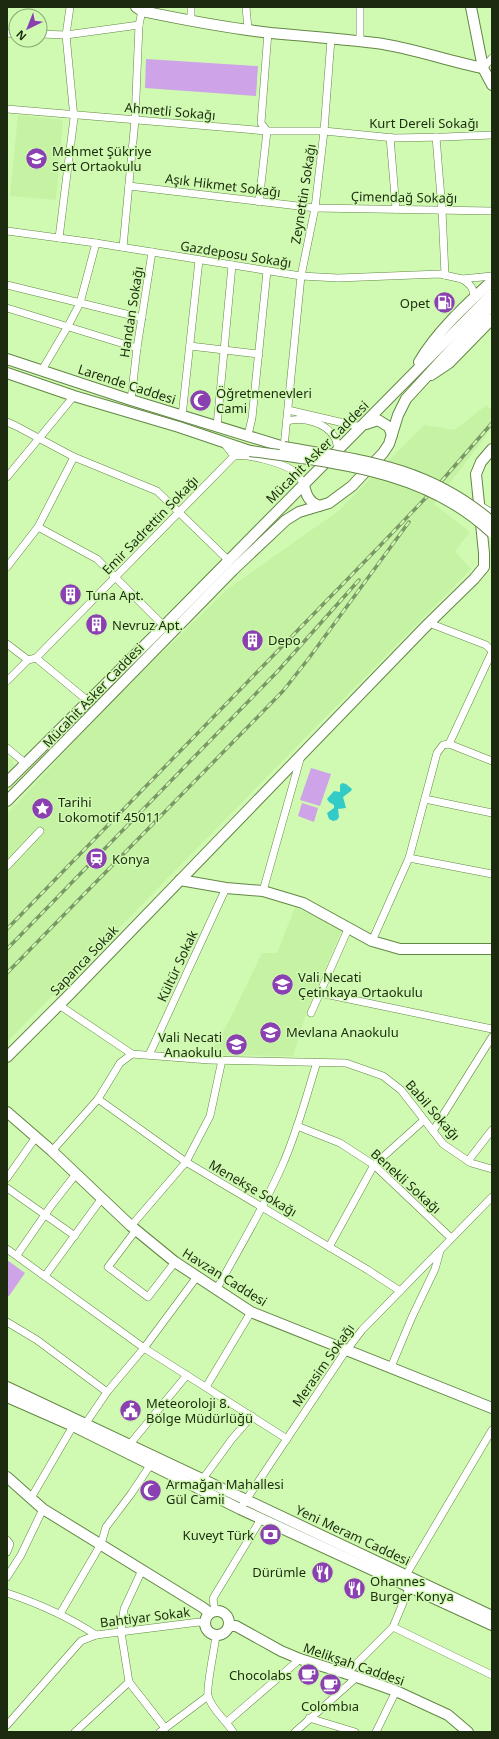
<svg xmlns="http://www.w3.org/2000/svg" width="499" height="1739" viewBox="0 0 499 1739" font-family="'Noto Sans',sans-serif">
	<rect width="100%" height="100%" fill="#d0fab2"/>
	<g fill="#c5f2a3">
		<polygon points="18,115 63,120 56,200 10,196"/>
		<polygon points="486,405 492,410 492,428 434,504 470,532 455,551 471,569 7,1042 7,814 113,700 229,588 337,512 424,425 455,430"/>
		<polygon points="7,756 13,760 14,767 7,774"/>
		<polygon points="295,907 342,930 306,1014 293,1056 209,1055 230,1019 262,953 277,953"/>
	</g>
	<g fill="#cea3e7">
		<polygon points="146,59 258,66 256,96 145,88"/>
		<polygon points="311,768 331,774 320,806 300,800"/>
		<polygon points="302,803 318,808 314,822 298,816"/>
		<polygon points="7,1260 25,1273 9,1296 7,1296"/>
	</g>
	<polygon fill="#33cbc7" points="342,783 346,784 352,789 351,791 343,797 346,808 338,809 339,817 337,820 333,821 329,819 327,813 334,808 334,805 329,802 327,799 334,791 340,792 340,785"/>
	<g fill="none" stroke-linecap="round" stroke-linejoin="round">
		<defs>
			<g id="street">
				<polyline points="191,7 191,21"/>
				<polyline points="246,7 248,29"/>
				<polyline points="7,33 16,34"/>
				<polyline points="40,34 66,35 139,25"/>
				<polyline points="360,42 360,7"/>
				<polyline points="483,68 492,58"/>
				<polyline points="7,109 267,131 324,131 394,138 444,137 492,135"/>
				<polyline points="390,137 396,209"/>
				<polyline points="436,137 442,210 445,275"/>
				<polyline points="129,186 315,208 492,211"/>
				<polyline points="259,202 267,131 261,123 268,32"/>
				<polyline points="7,231 96,243 301,276 338,278 440,274 462,279 492,276"/>
				<polyline points="59,238 74,118 66,35 70,7"/>
				<polyline points="123,247 135,120 139,25 142,11"/>
				<path d="M462,279C470,284 474,288 474,297"/>
				<polyline points="7,285 142,318"/>
				<polyline points="7,308 137,348"/>
				<polyline points="190,346 259,354"/>
				<polyline points="42,370 68,326 80,303 96,243"/>
				<polyline points="131,400 137,348 152,252"/>
				<polyline points="288,410 361,427"/>
				<polyline points="182,416 199,260"/>
				<path d="M287,421C303,417 326,422 335,438C337,441 337,446 338,450"/>
				<polyline points="7,422 16,426 74,457 157,491 228,560"/>
				<polyline points="217,426 232,265"/>
				<polyline points="248,435 252,418 267,271"/>
				<path d="M224,443L234,456C247,453 281,463 292,470C298,474 301,479 304,485"/>
				<polyline points="284,447 301,276 315,208 324,131 331,39"/>
				<polyline points="7,477 74,396"/>
				<polyline points="479,505 492,513"/>
				<polyline points="38,527 97,559 164,626"/>
				<polyline points="7,567 38,527 74,457"/>
				<polyline points="429,623 486,645 492,651"/>
				<polyline points="7,644 28,660"/>
				<polyline points="36,658 88,701"/>
				<polyline points="7,681 28,660 36,658 234,456 237,448"/>
				<polyline points="449,744 492,652"/>
				<polyline points="7,748 25,763"/>
				<polyline points="425,799 492,813"/>
				<polyline points="409,858 492,874"/>
				<polyline points="7,866 40,831"/>
				<polyline points="263,891 301,756"/>
				<polyline points="372,941 409,858 437,753 443,745 449,744 492,761"/>
				<polyline points="320,993 492,1029"/>
				<polyline points="59,1005 132,1054 209,1060 346,1063 383,1076 401,1090 443,1144 471,1163 492,1169"/>
				<polyline points="311,1013 349,927"/>
				<polyline points="149,1055 226,888"/>
				<polyline points="98,1099 186,1162 368,1270 400,1291"/>
				<polyline points="297,1126 340,1143 374,1165 451,1238"/>
				<polyline points="433,1131 492,1037"/>
				<polyline points="52,1151 98,1099 120,1063 132,1054"/>
				<polyline points="468,1161 492,1130"/>
				<polyline points="7,1178 36,1137"/>
				<polyline points="7,1188 75,1236"/>
				<polyline points="131,1226 186,1162 210,1116 222,1060"/>
				<polyline points="136,1230 108,1267 148,1297 175,1262"/>
				<polyline points="329,1247 374,1165 424,1120"/>
				<polyline points="7,1249 144,1348 287,1439"/>
				<polyline points="17,1255 51,1206 76,1174"/>
				<polyline points="45,1276 102,1198"/>
				<path d="M216,1290C239,1249 263,1209 282,1166C297,1133 306,1097 317,1062"/>
				<polyline points="7,1322 37,1340 107,1392"/>
				<polyline points="391,1367 412,1317 435,1269 440,1251"/>
				<polyline points="206,1387 251,1312"/>
				<polyline points="86,1423 107,1392 144,1348 196,1278"/>
				<polyline points="130,1444 187,1375"/>
				<polyline points="202,1480 232,1439 252,1416"/>
				<polyline points="31,1498 73,1426"/>
				<polyline points="240,1509 343,1355 362,1330 492,1197"/>
				<polyline points="7,1540 10,1544 7,1552"/>
				<polyline points="142,1570 124,1609 121,1632 129,1682 165,1728"/>
				<polyline points="406,1575 492,1430"/>
				<polyline points="7,1577 21,1555 43,1509"/>
				<path d="M7,1593C40,1604 67,1616 96,1635"/>
				<polyline points="215,1611 213,1599 215,1595 261,1519"/>
				<polyline points="60,1614 101,1544 106,1527 131,1494 151,1464"/>
				<polyline points="393,1627 492,1675"/>
				<path d="M216,1635C215,1647 206,1687 208,1696C212,1710 226,1720 233,1732"/>
				<polyline points="347,1673 393,1627 410,1586"/>
				<polyline points="309,1718 355,1732"/>
				<polyline points="227,1722 300,1659"/>
				<polyline points="7,1725 81,1641 96,1635 199,1622 205,1624"/>
				<polyline points="75,1732 129,1682"/>
				<polyline points="160,1732 208,1696"/>
				<polyline points="295,1732 357,1677"/>
				<polyline points="376,1732 396,1691"/>
			</g>
			<g id="secondary">
				<path d="M136,7L142,11C185,20 227,28 271,33C306,36 341,39 376,43C413,48 447,61 483,68"/>
				<polyline points="471,7 483,68 492,85"/>
				<polyline points="7,359 131,400 284,447"/>
				<path d="M419,362C437,331 466,305 492,281"/>
				<polyline points="7,373 74,396 179,427 250,451"/>
				<polyline points="431,375 449,363 492,319"/>
				<polyline points="366,424 378,420 389,427 392,435"/>
				<path d="M304,485C306,495 309,502 319,506"/>
				<polyline points="7,782 164,626 492,294"/>
				<polyline points="7,801 233,570 286,520 299,512 329,503 352,486 383,453 389,444 398,415 406,399 492,305"/>
				<polyline points="180,880 226,888 263,891 303,903 372,941 400,949 492,949"/>
				<polyline points="7,1057 70,994 429,623 474,579 484,567 484,553 476,474 481,462 492,449"/>
				<polyline points="7,1112 52,1151 131,1226 175,1262 251,1312 492,1408"/>
				<polyline points="7,1387 492,1616"/>
				<polyline points="7,1397 73,1426 240,1509 492,1625"/>
				<polyline points="7,1477 43,1509 202,1607 210,1613"/>
				<circle cx="217" cy="1623" r="12"/>
				<polyline points="229,1626 236,1626 281,1651 300,1659 357,1677 396,1691 448,1715 468,1732"/>
			</g>
		</defs>
		<use href="#street" stroke="#638744" stroke-width="8"/>
		<use href="#secondary" stroke="#638744" stroke-width="12"/>
		<use href="#street" stroke="#fff" stroke-width="7"/>
		<use href="#secondary" stroke="#fff" stroke-width="10"/>
		<defs>
			<g id="rail">
				<polyline points="7,929 372,554 439,484 492,423"/>
				<polyline points="7,949 277,672 359,580"/>
				<polyline points="7,973 283,691 309,658 409,522"/>
			</g>
		</defs>
		<use href="#rail" stroke="#7a9865" stroke-width="3.5"/>
		<use href="#rail" stroke="#d0fab2" stroke-width="2" stroke-dasharray="6" stroke-linecap="butt"/>
		<defs>
			<g id="secondary-bridge">
				<path d="M284,447C363,460 429,467 492,522"/>
				<path d="M250,451C335,463 426,470 492,533"/>
			</g>
		</defs>
		<use href="#secondary-bridge" stroke="#638744" stroke-width="12" stroke-linecap="butt"/>
		<use href="#secondary-bridge" stroke="#fff" stroke-width="10"/>
	</g>
	<defs>
		<symbol id="school-disc" viewBox="-11 -11 22 22"><circle r="9.5" fill="#8b40b1" stroke="#d0fab2"/><path d="M0-5L7-2L0 1L-7-2ZM-4 1L0 2.5L4 1V4Q0 6-4 4Z" fill="#fff"/></symbol>
		<symbol id="fuel-disc" viewBox="-11 -11 22 22"><circle r="9.5" fill="#8b40b1" stroke="#d0fab2"/><path d="M-5.5-6h7V0h2V4h1.3V-2.5L3-4.5l.8-.8L6-3V5H2.5V1h-1V6h-7ZM-4.2-4.7v3.2H.2V-4.7Z" fill="#fff"/></symbol>
		<symbol id="mosque-disc" viewBox="-11 -11 22 22"><circle r="9.5" fill="#8b40b1" stroke="#d0fab2"/><path d="M3.5-4.9A6 6 0 1 0 3.5 4.9A5 5 0 1 1 3.5-4.9Z" fill="#fff"/></symbol>
		<symbol id="building-disc" viewBox="-11 -11 22 22"><circle r="9.5" fill="#8b40b1" stroke="#d0fab2"/><path d="M-4-6H4V6H1V3H-1V6H-4ZM-2.5-4.3h1.7v1.8h-1.7ZM.8-4.3h1.7v1.8H.8ZM-2.5-1h1.7V.8h-1.7ZM.8-1h1.7V.8H.8Z" fill="#fff"/></symbol>
		<symbol id="sight-disc" viewBox="-11 -11 22 22"><circle r="9.5" fill="#8b40b1" stroke="#d0fab2"/><path d="M0-6L1.8-2.2L6-1.7L2.9 1.2L3.7 5.4L0 3.3L-3.7 5.4L-2.9 1.2L-6-1.7L-1.8-2.2Z" fill="#fff"/></symbol>
		<symbol id="station-disc" viewBox="-11 -11 22 22"><circle r="9.5" fill="#8b40b1" stroke="#d0fab2"/><path d="M-3-6H3Q5-6 5-4V2Q5 4 3 4L4.5 6H3L1.5 4h-3L-3 6H-4.5L-3 4Q-5 4-5 2V-4Q-5-6-3-6ZM-3.5-4v3h7v-3ZM-3.5 1v1.5H-2V1ZM2 1v1.5H3.5V1Z" fill="#fff"/></symbol>
		<symbol id="civic-disc" viewBox="-11 -11 22 22"><circle r="9.5" fill="#8b40b1" stroke="#d0fab2"/><path d="M-.6-6.5H3V-4.5H.6V-3L4-1V1h2V6H-6V1h2V-1L-.6-3ZM-1.2 2.5V6h2.4V2.5Z" fill="#fff"/></symbol>
		<symbol id="bank-disc" viewBox="-11 -11 22 22"><circle r="9.5" fill="#8b40b1" stroke="#d0fab2"/><path d="M-6-4H6V4H-6ZM0-2.3a2.3 2.3 0 1 0 0 4.6a2.3 2.3 0 1 0 0-4.6Z" fill="#fff"/></symbol>
		<symbol id="restaurant-disc" viewBox="-11 -11 22 22"><circle r="9.5" fill="#8b40b1" stroke="#d0fab2"/><path d="M-5-6h1v4h1v-4h1v4h1v-4h1v5L-1.5 .5V6h-2V.5L-5-1ZM5-6V6H3V1.5H1.5Q1.5-4 5-6Z" fill="#fff"/></symbol>
		<symbol id="cafe-disc" viewBox="-11 -11 22 22"><circle r="9.5" fill="#8b40b1" stroke="#d0fab2"/><path d="M-5.5-4.5H6V0H3Q3 3.5 0 3.5H-2.5Q-5.5 3.5-5.5 0ZM3-3.2v2h1.7v-2ZM-6 4.5H4V6H-6Z" fill="#fff"/></symbol>
	</defs>
	<g fill-rule="evenodd">
		<use href="#school-disc" x="24" y="146" width="25" height="25"/>
		<use href="#fuel-disc" x="432" y="290" width="25" height="25"/>
		<use href="#mosque-disc" x="188" y="388" width="25" height="25"/>
		<use href="#building-disc" x="58" y="582" width="25" height="25"/>
		<use href="#building-disc" x="84" y="612" width="25" height="25"/>
		<use href="#building-disc" x="240" y="628" width="25" height="25"/>
		<use href="#sight-disc" x="30" y="796" width="25" height="25"/>
		<use href="#station-disc" x="84" y="846" width="25" height="25"/>
		<use href="#school-disc" x="270" y="972" width="25" height="25"/>
		<use href="#school-disc" x="258" y="1020" width="25" height="25"/>
		<use href="#school-disc" x="224" y="1032" width="25" height="25"/>
		<use href="#civic-disc" x="118" y="1398" width="25" height="25"/>
		<use href="#mosque-disc" x="138" y="1478" width="25" height="25"/>
		<use href="#bank-disc" x="258" y="1522" width="25" height="25"/>
		<use href="#restaurant-disc" x="310" y="1560" width="25" height="25"/>
		<use href="#restaurant-disc" x="342" y="1576" width="25" height="25"/>
		<use href="#cafe-disc" x="296" y="1662" width="25" height="25"/>
		<use href="#cafe-disc" x="318" y="1672" width="25" height="25"/>
	</g>
	<g text-anchor="middle" dominant-baseline="central" stroke-width="3" stroke-linejoin="round" paint-order="stroke">
		<g font-size="13" fill="#1c2b0f" stroke="#d0fab2">
			<text transform="translate(170 111) rotate(5)">Ahmetli Sokağı</text>
			<text x="424" y="123">Kurt Dereli Sokağı</text>
			<text transform="translate(223 185) rotate(7)">Aşık Hikmet Sokağı</text>
			<text transform="translate(303 194) rotate(-81)">Zeynettin Sokağı</text>
			<text transform="translate(404 197) rotate(1)">Çimendağ Sokağı</text>
			<text transform="translate(236 254) rotate(9)">Gazdeposu Sokağı</text>
			<text transform="translate(131 312) rotate(-81)">Handan Sokağı</text>
			<text transform="translate(127 384) rotate(18)">Larende Caddesi</text>
			<text transform="translate(317 452) rotate(-45)">Mücahit Asker Caddesi</text>
			<text transform="translate(150 525) rotate(-46)">Emir Sadrettin Sokağı</text>
			<text transform="translate(93 695) rotate(-46)">Mücahit Asker Caddesi</text>
			<text transform="translate(84 960) rotate(-46)">Sapanca Sokak</text>
			<text transform="translate(177 966) rotate(-65)">Kültür Sokak</text>
			<text transform="translate(433 1110) rotate(49)">Babil Sokağı</text>
			<text transform="translate(406 1181) rotate(42)">Benekli Sokağı</text>
			<text transform="translate(253 1188) rotate(30)">Menekşe Sokağı</text>
			<text transform="translate(225 1277) rotate(32)">Havzan Caddesi</text>
			<text transform="translate(323 1365) rotate(-55)">Merasim Sokağı</text>
			<text transform="translate(353 1535) rotate(25)">Yeni Meram Caddesi</text>
			<text transform="translate(145 1617) rotate(-7)">Bahtiyar Sokak</text>
			<text transform="translate(354 1664) rotate(19)">Melikşah Caddesi</text>
		</g>
		<g font-size="13" fill="#1c2b0f" stroke="#d0fab2" text-anchor="start">
			<text x="52" y="151">Mehmet Şükriye<tspan x="52" dy="15">Sert Ortaokulu</tspan></text>
			<text x="430" y="303" text-anchor="end">Opet</text>
			<text x="216" y="393">Öğretmenevleri<tspan x="216" dy="15">Cami</tspan></text>
			<text x="86" y="595">Tuna Apt.</text>
			<text x="112" y="625">Nevruz Apt.</text>
			<text x="268" y="640">Depo</text>
			<text x="58" y="802">Tarihi<tspan x="58" dy="15">Lokomotif 45011</tspan></text>
			<text x="112" y="859">Konya</text>
			<text x="298" y="977">Vali Necati<tspan x="298" dy="15">Çetinkaya Ortaokulu</tspan></text>
			<text x="286" y="1032">Mevlana Anaokulu</text>
			<text x="222" y="1037" text-anchor="end">Vali Necati<tspan x="222" dy="15">Anaokulu</tspan></text>
			<text x="146" y="1403">Meteoroloji 8.<tspan x="146" dy="15">Bölge Müdürlüğü</tspan></text>
			<text x="166" y="1484">Armağan Mahallesi<tspan x="166" dy="15">Gül Camii</tspan></text>
			<text x="254" y="1535" text-anchor="end">Kuveyt Türk</text>
			<text x="306" y="1572" text-anchor="end">Dürümle</text>
			<text x="370" y="1581">Ohannes<tspan x="370" dy="15">Burger Konya</tspan></text>
			<text x="292" y="1675" text-anchor="end">Chocolabs</text>
			<text x="330" y="1706" text-anchor="middle">Colombıa</text>
		</g>
	</g>
	<rect width="499" height="1739" fill="none" stroke="#1c2b0f" stroke-width="16"/>
	<g transform="translate(28 28) rotate(223)"><circle r="19" fill="#d0fab2" stroke="#88a771"/>
	<path d="M0-3L7 15L0 10L-7 15Z" fill="#8b40b1"/>
	<text y="-6" font-size="11" font-weight="bold" text-anchor="middle" fill="#1c2b0f">N</text>
	</g>
</svg>
